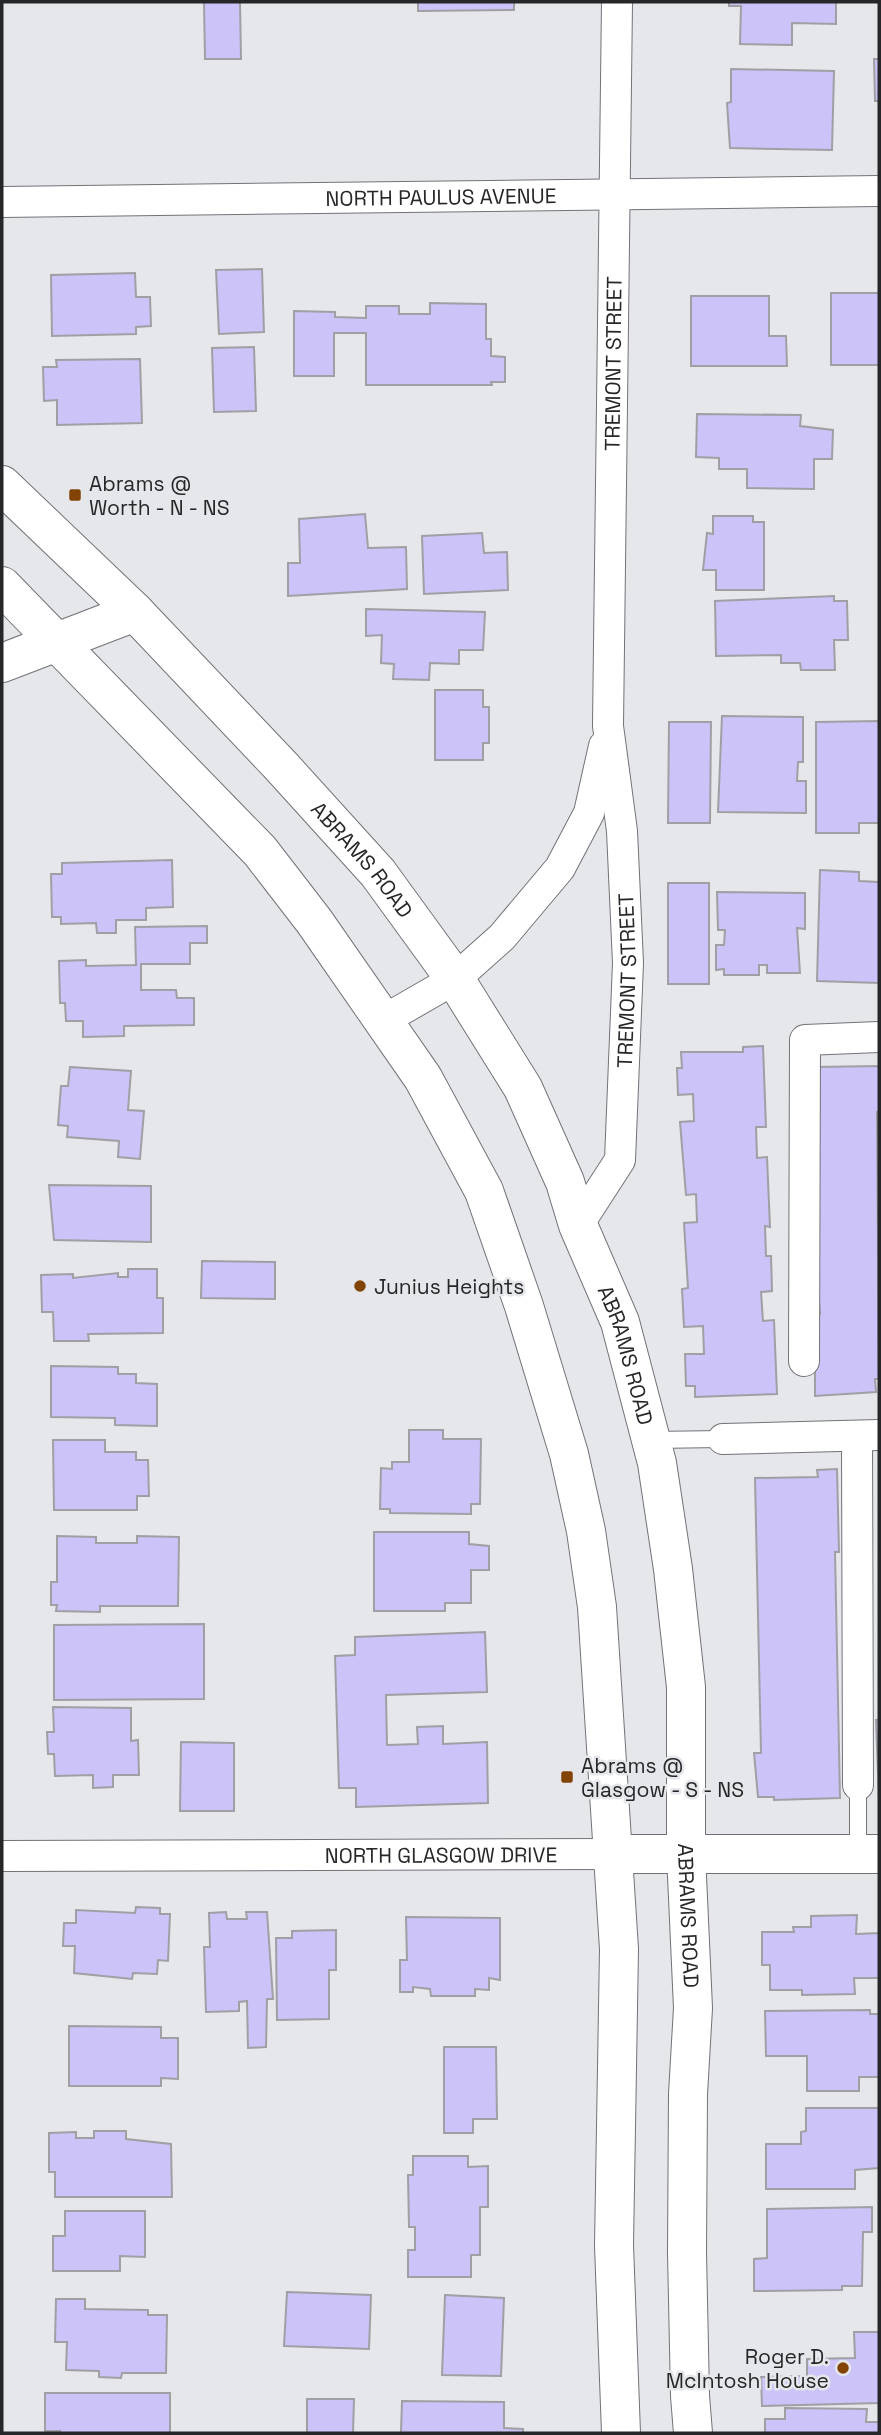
<svg xmlns="http://www.w3.org/2000/svg" width="881" height="2435" viewBox="0 0 881 2435" font-family="'Space Grotesk',sans-serif">
	<rect width="100%" height="100%" fill="#e5e7eb"/>
	<g fill="#ccc3f9" stroke="#a09fa4" stroke-width="2">
		<polygon points="204,2 240,2 241,59 205,59"/>
		<polygon points="418,2 514,2 514,10 418,11"/>
		<polygon points="729,2 836,2 836,24 792,23 792,45 740,44 741,6 729,6"/>
		<polygon points="874,59 879,59 879,101 875,101"/>
		<polygon points="731,69 834,71 832,150 730,148 727,103 731,102"/>
		<polygon points="262,269 264,332 219,334 216,270"/>
		<polygon points="135,273 136,297 150,297 151,326 136,327 136,334 52,336 51,275"/>
		<rect x="831" y="293" width="48" height="72"/>
		<polygon points="691,296 769,296 769,336 786,336 787,366 691,366"/>
		<polygon points="430,303 486,304 486,339 491,339 491,356 505,357 505,382 491,382 492,385 366,385 366,333 334,333 334,376 294,376 294,311 335,312 335,317 366,318 366,306 399,306 399,314 430,314"/>
		<polygon points="254,347 256,411 214,412 212,348"/>
		<polygon points="140,359 142,423 57,425 57,400 44,401 43,367 57,367 56,360"/>
		<polygon points="697,414 801,415 800,426 833,430 832,459 814,459 814,489 747,488 747,469 719,469 719,458 696,457"/>
		<polygon points="365,514 368,548 406,547 407,589 288,596 288,563 300,563 299,519"/>
		<polygon points="713,516 753,516 753,522 764,522 764,590 716,590 716,570 703,570 707,533 713,534"/>
		<polygon points="482,533 484,553 507,552 508,590 424,594 422,536"/>
		<polygon points="834,596 834,601 847,601 848,640 834,640 835,670 801,670 800,663 781,663 781,655 716,656 715,601"/>
		<polygon points="366,609 485,612 483,650 459,650 459,664 430,663 429,680 393,679 394,664 381,663 382,635 366,636"/>
		<polygon points="435,690 483,690 483,707 489,707 489,743 483,743 483,760 435,760"/>
		<polygon points="722,716 803,717 803,762 798,762 797,781 806,781 806,813 718,812"/>
		<polygon points="879,721 879,823 859,823 859,833 816,833 816,722"/>
		<polygon points="669,722 711,722 710,823 668,823"/>
		<polygon points="172,860 173,907 146,908 146,920 116,920 116,933 97,933 96,923 61,924 61,917 52,917 51,874 62,874 62,863"/>
		<polygon points="820,870 859,872 859,881 879,882 879,983 817,981"/>
		<rect x="668" y="883" width="41" height="101"/>
		<polygon points="717,892 805,893 805,929 797,928 800,973 767,973 767,965 759,965 759,975 724,975 724,969 716,970 716,945 724,945 725,930 718,930"/>
		<polygon points="207,926 207,943 190,943 190,964 141,964 141,990 176,990 177,998 194,998 194,1025 124,1026 124,1036 83,1037 83,1021 66,1021 65,1003 60,1003 59,961 86,960 86,966 136,965 135,927"/>
		<polygon points="763,1046 766,1127 756,1127 757,1158 767,1157 770,1227 765,1226 766,1256 771,1256 772,1291 761,1292 763,1321 774,1320 777,1394 695,1397 695,1386 686,1386 685,1354 704,1354 703,1326 684,1327 682,1289 688,1288 684,1223 697,1222 696,1194 686,1195 680,1122 694,1121 693,1094 678,1095 677,1068 682,1068 681,1052 743,1052 743,1047"/>
		<polygon points="879,1066 879,1112 877,1112 879,1379 875,1379 876,1392 815,1396 815,1348 817,1314 820,1314 813,1219 819,1219 815,1067"/>
		<polygon points="70,1067 131,1071 128,1110 144,1111 140,1159 118,1157 119,1141 67,1137 68,1126 58,1125 61,1086 68,1086"/>
		<polygon points="49,1185 151,1186 151,1242 54,1240"/>
		<polygon points="202,1261 275,1262 275,1299 201,1298"/>
		<polygon points="128,1269 157,1269 157,1298 163,1298 163,1333 88,1334 89,1341 54,1341 53,1312 42,1312 41,1275 73,1274 73,1278 118,1273 118,1277 128,1277"/>
		<polygon points="51,1366 118,1367 118,1374 136,1374 136,1383 157,1384 157,1426 115,1425 115,1418 51,1417"/>
		<polygon points="409,1430 443,1430 443,1439 481,1439 480,1504 471,1504 471,1514 390,1513 390,1509 380,1509 381,1468 392,1469 392,1462 409,1462"/>
		<polygon points="53,1440 105,1440 105,1452 136,1452 136,1460 148,1460 149,1496 137,1496 137,1510 54,1510"/>
		<polygon points="837,1469 839,1552 835,1552 840,1798 774,1800 774,1797 758,1797 754,1753 761,1753 755,1478 818,1477 817,1470"/>
		<polygon points="374,1532 469,1532 469,1544 489,1546 489,1570 471,1570 471,1603 445,1603 445,1611 374,1611"/>
		<polygon points="57,1536 96,1537 96,1543 137,1543 137,1536 179,1537 178,1606 100,1606 100,1612 56,1611 57,1605 51,1605 51,1582 57,1582"/>
		<polygon points="204,1624 204,1699 54,1700 54,1625"/>
		<polygon points="485,1632 487,1692 386,1695 387,1745 418,1744 417,1727 443,1726 443,1744 487,1742 488,1803 356,1807 356,1788 339,1788 335,1656 355,1655 355,1637"/>
		<polygon points="53,1707 131,1708 131,1741 138,1740 139,1775 113,1775 113,1787 93,1788 93,1775 55,1776 54,1754 48,1754 47,1732 54,1732"/>
		<polygon points="876,1720 879,1720 879,1799"/>
		<polygon points="181,1742 234,1743 234,1811 180,1811"/>
		<polygon points="136,1907 160,1908 160,1914 170,1914 168,1961 158,1960 157,1974 133,1973 132,1979 74,1973 75,1946 63,1946 64,1923 76,1923 76,1910 135,1913"/>
		<polygon points="226,1912 227,1919 247,1919 246,1912 267,1912 273,1999 267,1999 266,2047 248,2048 247,2001 239,2002 239,2011 206,2012 204,1947 210,1947 209,1913"/>
		<polygon points="857,1915 856,1934 879,1933 879,1978 854,1978 855,1994 802,1995 802,1990 770,1990 770,1965 762,1965 762,1932 794,1932 793,1927 811,1927 811,1916"/>
		<polygon points="406,1917 500,1918 500,1980 489,1978 489,1990 475,1989 475,1996 431,1996 430,1989 413,1987 413,1992 400,1992 400,1960 407,1960"/>
		<polygon points="336,1930 336,1970 329,1970 329,2019 277,2020 276,1938 292,1938 292,1931"/>
		<polygon points="870,2010 870,2014 879,2014 879,2077 859,2077 859,2091 807,2091 807,2056 766,2056 765,2011"/>
		<polygon points="69,2026 161,2027 161,2038 178,2038 178,2079 161,2078 161,2086 69,2086"/>
		<polygon points="444,2047 496,2047 497,2119 473,2119 473,2133 444,2133"/>
		<polygon points="806,2108 879,2108 879,2168 855,2170 855,2189 766,2189 766,2144 801,2144 801,2132 806,2131"/>
		<polygon points="94,2131 126,2131 126,2139 171,2144 172,2197 55,2197 55,2172 49,2172 49,2133 76,2132 76,2138 94,2138"/>
		<polygon points="413,2156 468,2156 468,2167 488,2166 488,2207 480,2207 480,2255 471,2255 471,2277 408,2277 408,2250 415,2250 415,2227 409,2227 408,2175 413,2175"/>
		<polygon points="872,2207 872,2232 863,2232 862,2286 842,2286 842,2290 754,2291 754,2259 767,2258 767,2209"/>
		<polygon points="65,2211 145,2211 145,2257 120,2256 120,2271 53,2271 53,2236 65,2236"/>
		<polygon points="287,2292 371,2295 369,2349 284,2346"/>
		<polygon points="445,2295 504,2298 501,2376 442,2375"/>
		<polygon points="56,2299 85,2299 85,2309 148,2310 148,2315 167,2315 166,2373 122,2373 121,2378 99,2377 99,2371 66,2370 67,2342 55,2342"/>
		<polygon points="854,2332 879,2332 879,2403 762,2406 761,2377 807,2376 807,2359 855,2358"/>
		<polygon points="45,2393 170,2393 170,2433 60,2433 60,2431 45,2431"/>
		<polygon points="307,2399 354,2399 353,2433 307,2433"/>
		<polygon points="402,2401 504,2402 504,2428 523,2429 523,2433 401,2433"/>
		<polygon points="785,2408 867,2409 866,2422 879,2422 879,2433 765,2433 765,2419 785,2419"/>
	</g>
	<g fill="none" stroke-linecap="round" stroke-linejoin="round">
		<defs>
			<g id="service">
				<polyline points="651,1440 723,1439"/>
				<polyline points="858,1785 858,1854"/>
			</g>
			<g id="minor">
				<path id="s1" d="M2,202L879,191"/>
				<polyline points="382,1021 455,979 502,937 560,868 589,813 604,746"/>
				<path id="s2" d="M578,1225L620,1160L628,963L622,831L608,726L617,2"/>
				<polyline points="804,1361 805,1040 879,1037"/>
				<polyline points="857,1436 858,1785"/>
				<polyline points="723,1439 879,1435"/>
				<path id="s3" d="M2,1856L614,1854"/>
			</g>
			<polyline id="tertiary" points="614,1854 879,1854"/>
			<g id="secondary">
				<path id="s4" d="M2,485L135,612L281,766L378,873L455,979L523,1088L565,1182L578,1225L620,1322L657,1463L673,1569L686,1687V1854L693,2008L688,2094L687,2252L690,2396L693,2433"/>
				<polyline points="2,586 260,851 314,921 423,1078 484,1191 524,1306 569,1454 586,1531 597,1607 619,1949 614,2245 621,2433"/>
				<polyline points="2,663 135,612"/>
			</g>
		</defs>
		<use href="#service" stroke="#717377" stroke-width="18"/>
		<use href="#minor" stroke="#717377" stroke-width="32"/>
		<use href="#tertiary" stroke="#717377" stroke-width="40"/>
		<use href="#secondary" stroke="#717377" stroke-width="40"/>
		<use href="#service" stroke="#fff" stroke-width="16"/>
		<use href="#minor" stroke="#fff" stroke-width="30"/>
		<use href="#tertiary" stroke="#fff" stroke-width="38"/>
		<use href="#secondary" stroke="#fff" stroke-width="38"/>
	</g>
	<g fill="#824404" stroke="#e5e7eb" stroke-width="2.5">
		<rect x="68" y="488" width="14" height="14" rx="3.5"/>
		<circle cx="360" cy="1286" r="7"/>
		<rect x="560" y="1770" width="14" height="14" rx="3.5"/>
		<circle cx="843" cy="2368" r="7"/>
	</g>
	<g text-anchor="middle" dominant-baseline="central" stroke-width="5" stroke-linejoin="round" paint-order="stroke">
		<g font-size="21" fill="#262729" stroke="#e5e7eb">
			<text stroke="none"><textPath href="#s1" startOffset="439">NORTH PAULUS AVENUE</textPath></text>
			<text stroke="none"><textPath href="#s2" startOffset="875">TREMONT STREET</textPath></text>
			<text stroke="none"><textPath href="#s4" startOffset="520">ABRAMS ROAD</textPath></text>
			<text stroke="none"><textPath href="#s2" startOffset="257">TREMONT STREET</textPath></text>
			<text stroke="none"><textPath href="#s4" startOffset="1087">ABRAMS ROAD</textPath></text>
			<text stroke="none"><textPath href="#s3" startOffset="439">NORTH GLASGOW DRIVE</textPath></text>
			<text stroke="none"><textPath href="#s4" startOffset="1654">ABRAMS ROAD</textPath></text>
		</g>
		<g font-size="21" fill="#262729" stroke="#e5e7eb" text-anchor="start">
			<text x="89" y="483">Abrams @<tspan x="89" dy="24">Worth - N - NS</tspan></text>
			<text x="374" y="1286">Junius Heights</text>
			<text x="581" y="1765">Abrams @<tspan x="581" dy="24">Glasgow - S - NS</tspan></text>
			<text x="829" y="2356" text-anchor="end">Roger D.<tspan x="829" dy="24">McIntosh House</tspan></text>
		</g>
	</g>
	<rect width="881" height="2435" fill="none" stroke="#262729" stroke-width="7"/>
</svg>
